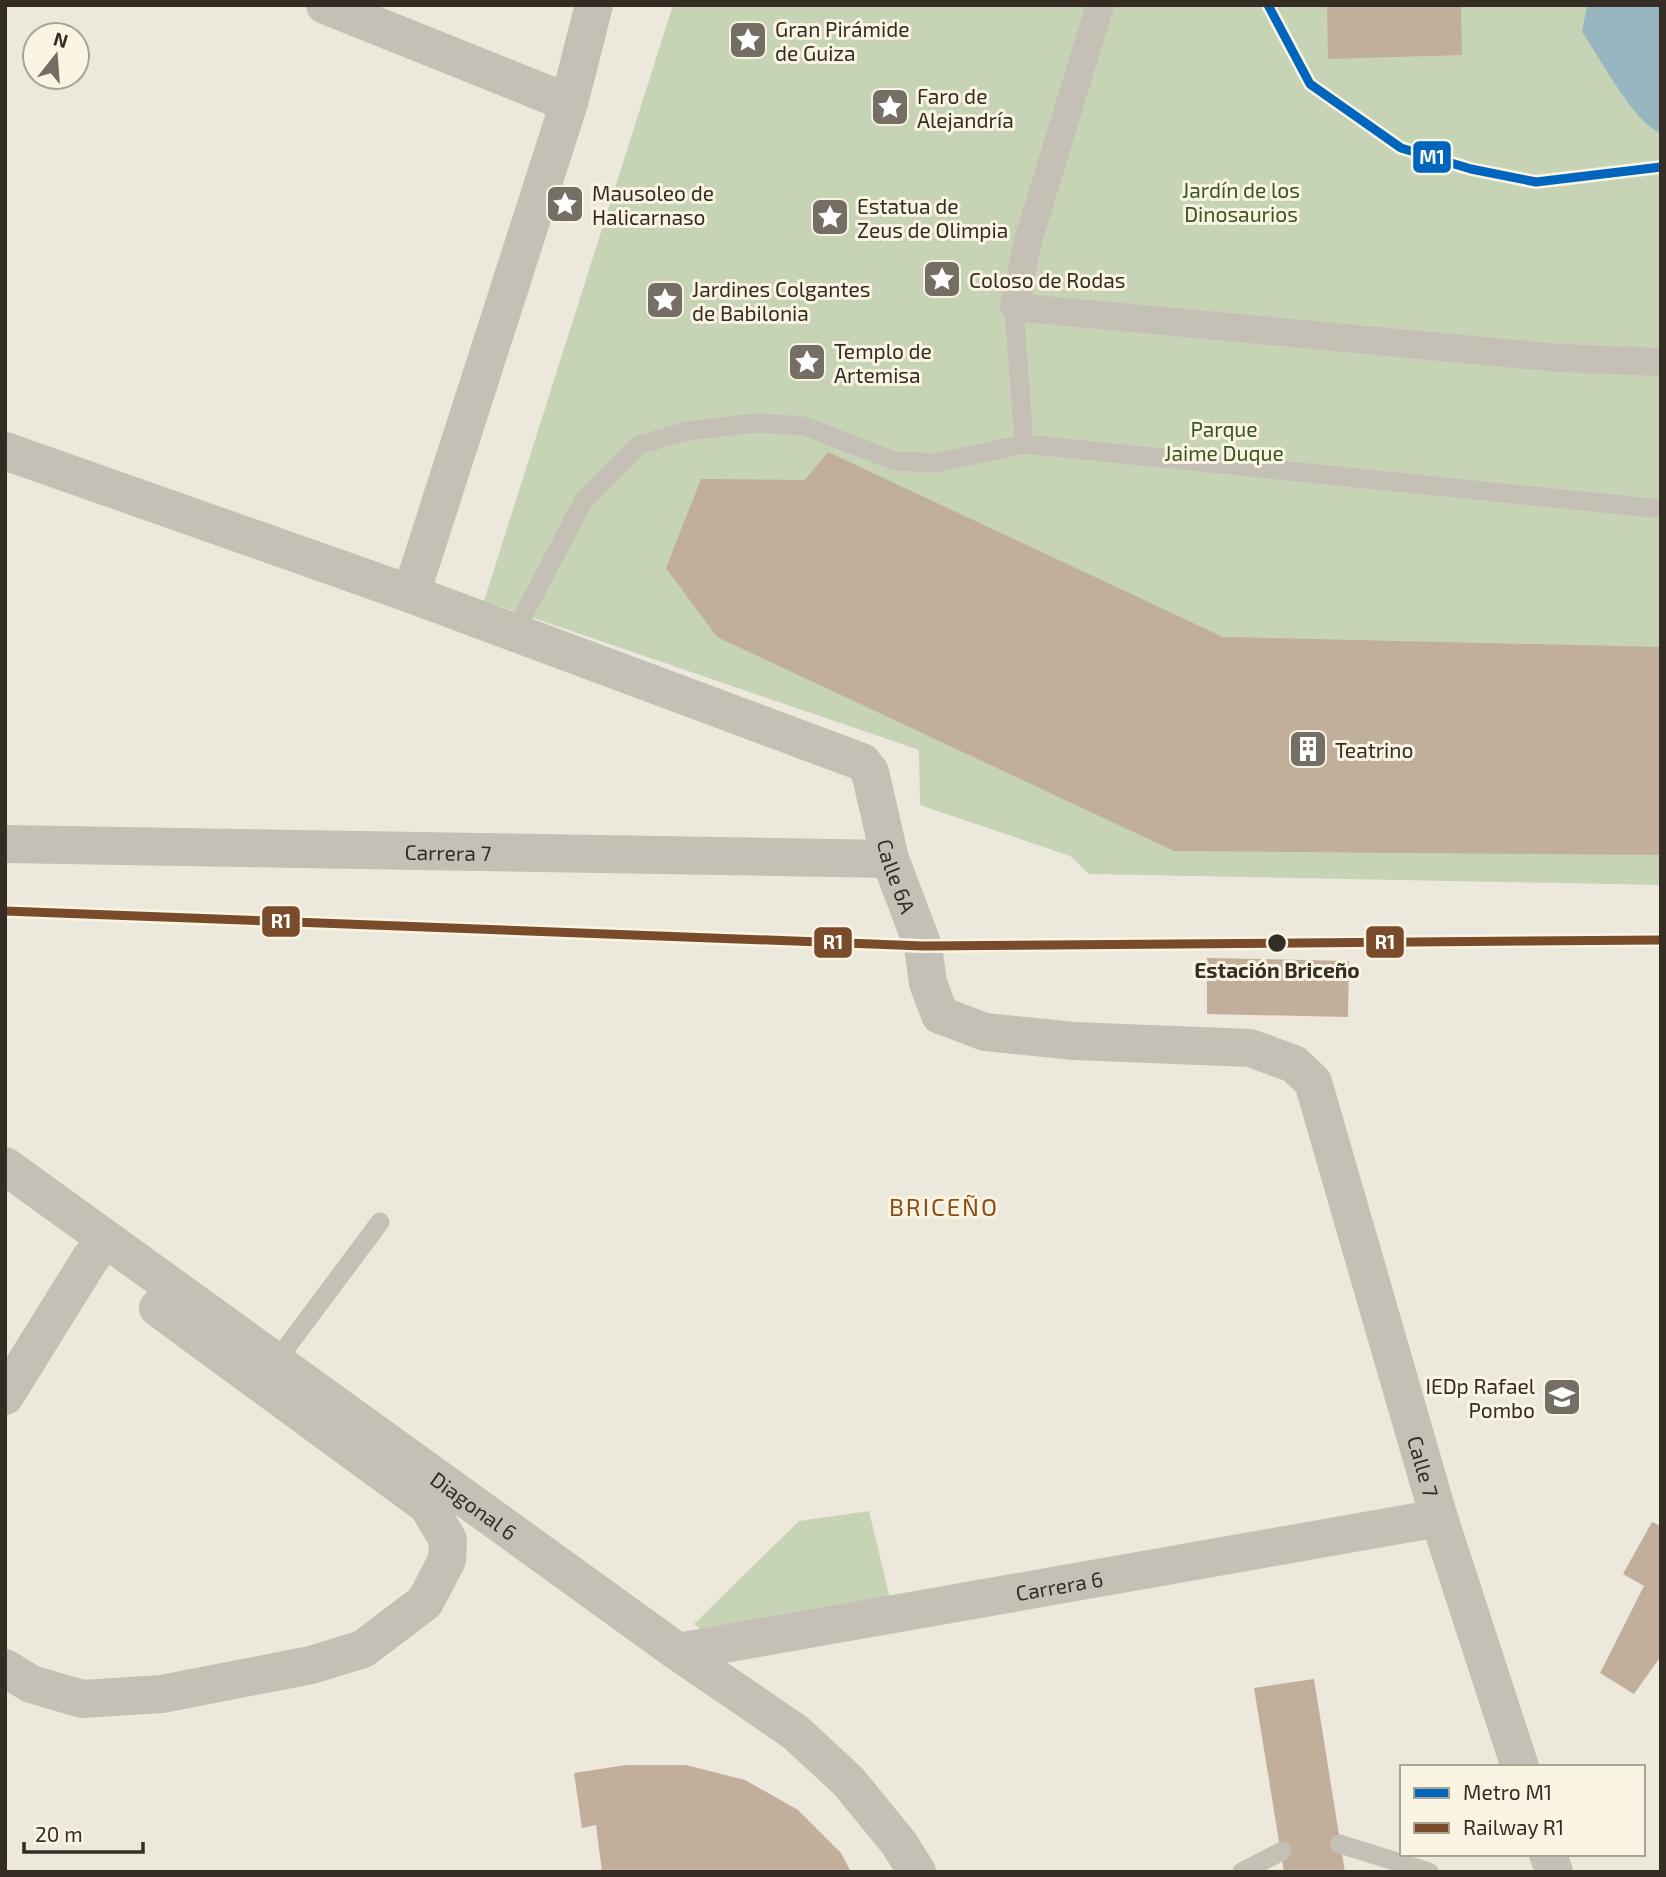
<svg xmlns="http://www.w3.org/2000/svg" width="1666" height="1877" viewBox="0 0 1666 1877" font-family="'Exo 2',sans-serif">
	<rect width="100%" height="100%" fill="#ece8dc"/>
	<g fill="#c7d3b5">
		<polygon points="673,5 1661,5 1661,885 1089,874 1070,856 920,805 919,750 484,601"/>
		<polygon points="869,1511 892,1607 712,1638 694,1624 799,1521"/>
	</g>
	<path fill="#97b6bf" d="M1587,5H1661V133C1635,125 1599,56 1582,32Z"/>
	<g fill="#c1af9c">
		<polygon points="1327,5 1461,5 1462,55 1328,59"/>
		<polygon points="828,452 1223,637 1661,647 1661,855 1174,851 717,637 666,568 701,479 805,480"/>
		<polygon points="1207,958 1349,961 1348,1017 1207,1014"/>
		<polygon points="1652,1522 1661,1526 1661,1656 1634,1694 1600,1673 1644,1586 1623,1574"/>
		<polygon points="1314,1679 1345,1872 1284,1872 1254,1688"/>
		<polygon points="626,1765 686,1765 745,1780 798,1810 841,1853 851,1872 602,1872 596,1825 582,1828 574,1773"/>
	</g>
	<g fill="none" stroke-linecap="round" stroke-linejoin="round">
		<g stroke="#c4c0b6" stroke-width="19">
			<polyline points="1014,307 1024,444"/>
			<polyline points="514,633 584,500 639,445 687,431 756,423 804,426 895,461 936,463 1024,444 1661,509"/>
			<polyline points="277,1360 380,1222"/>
			<polyline points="1340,1844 1429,1872"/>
			<polyline points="1242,1872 1282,1851"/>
		</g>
		<polyline stroke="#c4c0b6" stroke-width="28" points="1100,5 1028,241 1014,307 1559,358 1661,362"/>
		<g stroke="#c4c0b6" stroke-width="38">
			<polyline points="325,5 569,103"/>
			<path id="s1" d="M5,451L411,594L862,762L870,772L890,859L923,946L928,983L940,1015L985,1032L1074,1041L1250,1048L1294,1064L1313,1082L1439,1518L1520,1767"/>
			<polyline points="411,594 569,103 594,5"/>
			<path id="s2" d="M5,844L890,859"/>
			<path id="s3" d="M5,1166L678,1652L795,1732L848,1781L898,1842L917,1872"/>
			<polyline points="5,1396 90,1259 105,1241"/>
			<path id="s4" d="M678,1652L1439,1518"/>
			<polyline points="5,1668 31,1684 82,1699 162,1694 311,1665 363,1649 425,1602 447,1560 448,1540 428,1506 158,1308"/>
			<polyline points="1548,1854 1554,1872"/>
		</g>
		<defs>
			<polyline id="rail-1" points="5,911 923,946 1661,940"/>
		</defs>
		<use href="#rail-1" stroke="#faf4e2" stroke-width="14"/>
		<use href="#rail-1" stroke="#7a4b2a" stroke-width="9"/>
		<defs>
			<polyline id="metro-1" points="1268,5 1310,84 1401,148 1471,169 1536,182 1661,167"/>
		</defs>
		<use href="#metro-1" stroke="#faf4e2" stroke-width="14"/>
		<use href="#metro-1" stroke="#0065bd" stroke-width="9"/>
	</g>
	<defs>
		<symbol id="sight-square" viewBox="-11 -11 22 22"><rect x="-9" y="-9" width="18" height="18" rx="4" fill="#756e64" stroke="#faf4e2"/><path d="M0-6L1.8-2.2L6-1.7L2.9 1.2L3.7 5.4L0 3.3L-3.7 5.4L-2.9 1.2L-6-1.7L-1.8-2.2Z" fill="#fff"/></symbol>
		<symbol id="building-square" viewBox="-11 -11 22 22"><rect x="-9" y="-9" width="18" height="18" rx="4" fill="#756e64" stroke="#faf4e2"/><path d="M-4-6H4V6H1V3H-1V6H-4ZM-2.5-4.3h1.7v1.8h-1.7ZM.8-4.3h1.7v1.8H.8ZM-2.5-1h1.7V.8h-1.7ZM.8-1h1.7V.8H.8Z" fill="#fff"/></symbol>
		<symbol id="school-square" viewBox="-11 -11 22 22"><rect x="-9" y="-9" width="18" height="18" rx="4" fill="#756e64" stroke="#faf4e2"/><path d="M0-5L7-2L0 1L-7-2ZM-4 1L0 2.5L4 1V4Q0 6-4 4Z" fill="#fff"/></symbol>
	</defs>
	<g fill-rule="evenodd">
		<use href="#sight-square" x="726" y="18" width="44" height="44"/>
		<use href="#sight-square" x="868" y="85" width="44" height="44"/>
		<use href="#sight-square" x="543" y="182" width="44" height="44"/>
		<use href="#sight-square" x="808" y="195" width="44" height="44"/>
		<use href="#sight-square" x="920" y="257" width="44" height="44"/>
		<use href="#sight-square" x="643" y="278" width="44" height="44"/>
		<use href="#sight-square" x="785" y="340" width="44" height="44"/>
		<use href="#building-square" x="1286" y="727" width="44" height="44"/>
		<use href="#school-square" x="1540" y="1375" width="44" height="44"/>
	</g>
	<circle fill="#352d24" stroke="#faf4e2" stroke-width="2.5" cx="1277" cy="943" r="10"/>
	<g text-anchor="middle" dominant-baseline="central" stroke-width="6" stroke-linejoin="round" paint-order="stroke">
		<g font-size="21" fill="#352d24" stroke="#faf4e2" text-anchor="start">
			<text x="775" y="28">Gran Pirámide<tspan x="775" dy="24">de Guiza</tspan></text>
			<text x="917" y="95">Faro de<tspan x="917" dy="24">Alejandría</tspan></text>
			<text x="592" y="192">Mausoleo de<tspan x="592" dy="24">Halicarnaso</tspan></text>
			<text x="857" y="205">Estatua de<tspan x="857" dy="24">Zeus de Olimpia</tspan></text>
			<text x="969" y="279">Coloso de Rodas</text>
			<text x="692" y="288">Jardines Colgantes<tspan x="692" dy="24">de Babilonia</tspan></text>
			<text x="834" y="350">Templo de<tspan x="834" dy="24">Artemisa</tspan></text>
			<text x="1335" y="749">Teatrino</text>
			<text x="1535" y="1385" text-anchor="end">IEDp Rafael<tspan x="1535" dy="24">Pombo</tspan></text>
		</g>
		<g font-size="21" fill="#395526" stroke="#faf4e2">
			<text x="1241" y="189">Jardín de los<tspan x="1241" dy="24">Dinosaurios</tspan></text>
			<text x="1224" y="428">Parque<tspan x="1224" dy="24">Jaime Duque</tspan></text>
		</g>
		<g font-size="21" fill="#352d24" stroke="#faf4e2">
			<text stroke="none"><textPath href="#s2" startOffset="443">Carrera 7</textPath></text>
			<text stroke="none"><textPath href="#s1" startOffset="1032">Calle 6A</textPath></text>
			<text stroke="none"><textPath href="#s1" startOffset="1965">Calle 7</textPath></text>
			<text stroke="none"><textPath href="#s3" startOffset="579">Diagonal 6</textPath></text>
			<text stroke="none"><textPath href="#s4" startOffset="387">Carrera 6</textPath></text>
		</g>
		<g font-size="21" font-weight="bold" fill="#352d24" stroke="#faf4e2">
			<text x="1277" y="969">Estación Briceño</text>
		</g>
		<g font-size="24" letter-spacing="2" fill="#8a4c17" stroke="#faf4e2">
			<text x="944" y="1206">BRICEÑO</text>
		</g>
	</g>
	<g stroke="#faf4e2" stroke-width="2.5">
		<rect x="1412" y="140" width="40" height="34" rx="7" fill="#0065bd"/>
		<rect x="261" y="905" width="40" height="33" rx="7" fill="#7a4b2a"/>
		<rect x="1365" y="925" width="40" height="34" rx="7" fill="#7a4b2a"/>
		<rect x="813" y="926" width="40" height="33" rx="7" fill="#7a4b2a"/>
	</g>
	<g font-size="19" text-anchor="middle" font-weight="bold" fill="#fff">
		<text x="1432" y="164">M1</text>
		<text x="281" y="928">R1</text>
		<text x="1385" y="949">R1</text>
		<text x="833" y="949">R1</text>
	</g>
	<rect width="1666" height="1877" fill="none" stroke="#352d24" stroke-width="14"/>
	<rect x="1400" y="1765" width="245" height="91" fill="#faf4e2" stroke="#aba496" stroke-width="2"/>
	<rect x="1414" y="1788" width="35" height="10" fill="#0065bd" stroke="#aba496" stroke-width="2"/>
	<text x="1463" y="1800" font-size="21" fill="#352d24">Metro M1</text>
	<rect x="1414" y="1823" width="35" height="10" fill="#7a4b2a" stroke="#aba496" stroke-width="2"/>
	<text x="1463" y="1835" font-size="21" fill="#352d24">Railway R1</text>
	<g transform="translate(56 56) rotate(17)"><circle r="33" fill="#faf4e2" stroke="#aba496" stroke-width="2"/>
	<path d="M0-5L12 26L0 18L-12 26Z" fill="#756e64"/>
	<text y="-10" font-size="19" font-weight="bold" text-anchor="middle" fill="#352d24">N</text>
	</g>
	<path d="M24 1842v10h119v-10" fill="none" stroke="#352d24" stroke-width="3.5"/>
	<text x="35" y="1842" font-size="21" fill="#352d24" stroke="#faf4e2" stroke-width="5" paint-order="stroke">20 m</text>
</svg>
